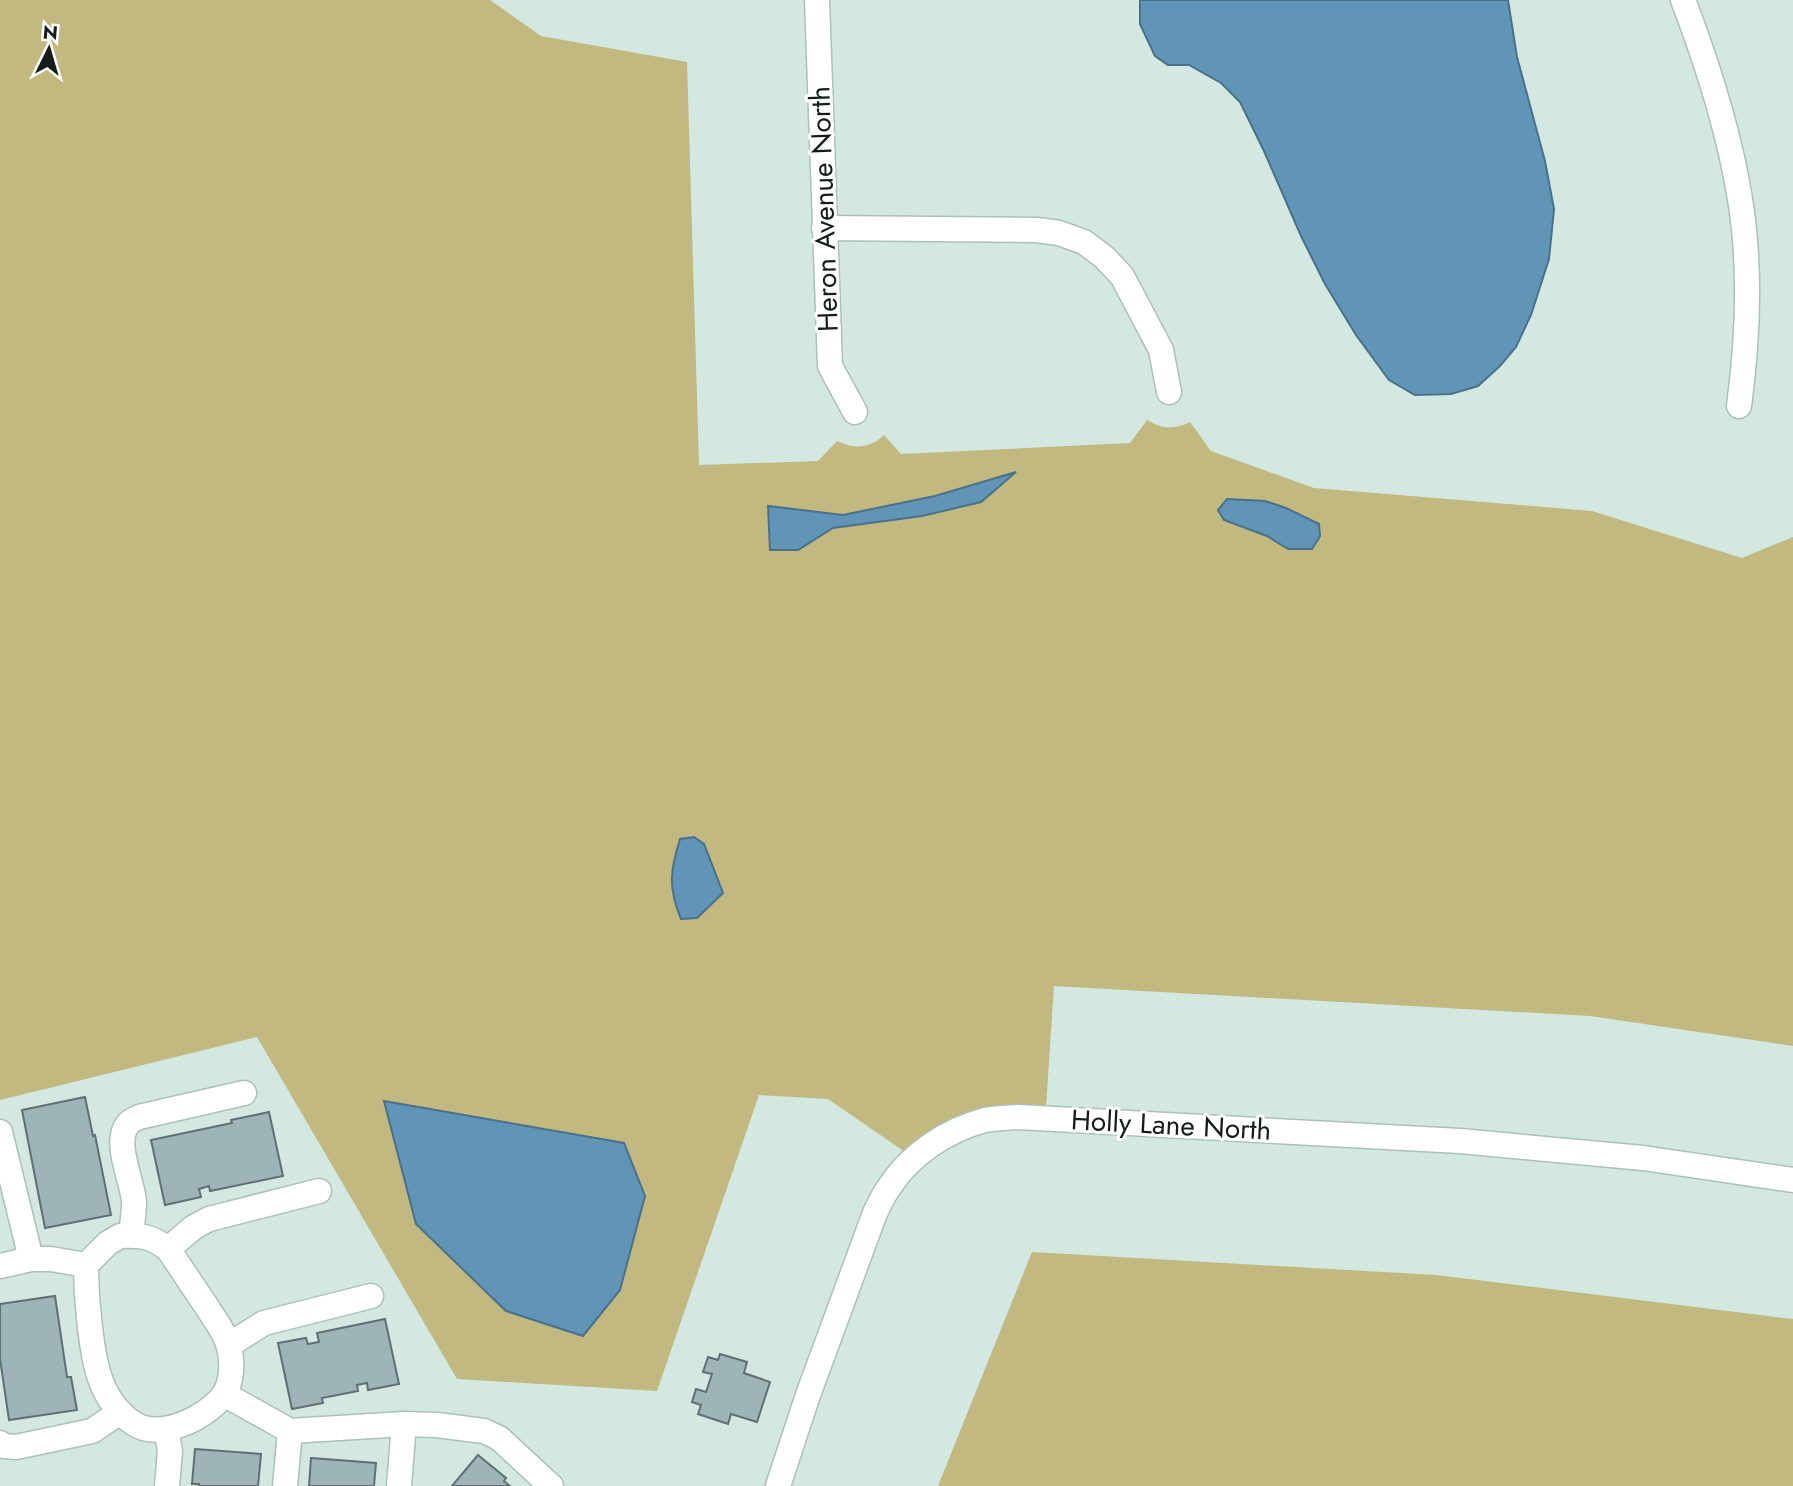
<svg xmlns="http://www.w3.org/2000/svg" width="1793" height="1486" viewBox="0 0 1793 1486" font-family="Jost,sans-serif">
	<rect width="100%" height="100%" fill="#d3e8e0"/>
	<g fill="#c1b97f">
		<path d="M0,0H490L541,36L687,62L699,465L818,461L837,441C853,449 870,449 884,435L901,454L1130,443L1147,420C1161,429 1174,430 1190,422L1211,451L1314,488L1592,511L1742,558L1793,537V1046L1590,1016L1054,986L1046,1107L905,1152L828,1099L759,1095L657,1391L457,1379L257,1037L0,1100Z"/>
		<polygon points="1032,1252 1436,1275 1793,1319 1793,1486 938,1486"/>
	</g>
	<g fill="#6095b8" stroke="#4a7189" stroke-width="2">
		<polygon points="1140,0 1508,0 1517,57 1545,161 1554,209 1549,259 1531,315 1516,347 1500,366 1478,386 1451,394 1415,395 1389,380 1356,335 1325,284 1301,236 1264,151 1240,102 1221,83 1189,65 1168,65 1155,56 1140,24"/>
		<polygon points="1016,472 981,502 922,516 833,528 798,550 770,550 768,506 843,515 935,496"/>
		<polygon points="1227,499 1265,501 1286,508 1319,524 1320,536 1312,549 1288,549 1267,536 1224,520 1218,510"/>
		<path d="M694,837L704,844L723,893L697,918L681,919C668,888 670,871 680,839Z"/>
		<polygon points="384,1101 624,1143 645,1196 620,1290 583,1336 506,1311 416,1224"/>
	</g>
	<g fill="#9eb4b6" stroke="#5d7173" stroke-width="2">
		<polygon points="85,1097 93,1136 95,1135 111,1215 45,1228 22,1110"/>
		<polygon points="269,1112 283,1176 210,1191 209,1186 199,1189 201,1197 165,1205 151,1140 232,1123 231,1120"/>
		<polygon points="55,1296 67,1377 71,1377 77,1410 9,1420 0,1359 0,1304"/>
		<polygon points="385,1319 399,1384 368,1390 367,1383 357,1385 358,1391 322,1398 323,1403 292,1409 278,1343 306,1338 308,1344 319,1342 317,1333"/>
		<polygon points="720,1354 747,1362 744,1373 770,1382 757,1422 731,1414 728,1424 698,1414 701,1405 692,1402 696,1389 706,1392 712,1374 703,1372 708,1357 718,1360"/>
		<polygon points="195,1449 261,1454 258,1486 199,1486 199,1484 192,1484"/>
		<polygon points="478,1455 506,1478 504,1481 510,1486 452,1486"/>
		<polygon points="311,1458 376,1463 374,1486 309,1486"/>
	</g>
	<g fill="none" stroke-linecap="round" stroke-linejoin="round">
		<defs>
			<g id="minor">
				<polyline points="817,0 830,366 855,412"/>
				<path d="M1683,0C1708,65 1729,131 1740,199C1751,267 1748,339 1739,406"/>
				<polyline points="824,228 1037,230 1059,233 1084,242 1104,257 1122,276 1161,350 1169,392"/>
				<polyline points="0,1132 31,1259"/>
				<path d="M131,1235C132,1225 134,1213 134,1202C133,1181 111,1139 130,1122C132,1120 136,1119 139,1117L244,1093"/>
				<path d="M120,1236C141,1235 151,1236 168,1249C181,1268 194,1288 207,1307C214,1319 224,1330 228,1344C233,1359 233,1382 223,1396C205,1418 160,1441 133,1423C98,1400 93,1357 89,1318C87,1300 86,1283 86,1265L108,1243Z"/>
				<polyline points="168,1249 194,1227 209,1219 319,1191"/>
				<polyline points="0,1266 31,1259 51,1259 86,1265"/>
				<polyline points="229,1345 264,1323 371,1296"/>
				<polyline points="224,1394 290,1431 285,1486"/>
				<polyline points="166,1429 170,1451 167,1486"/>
				<polyline points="290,1431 404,1424 437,1425 484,1431 499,1438 551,1486"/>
				<polyline points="0,1443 4,1446 16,1447 92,1431 120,1412"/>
				<polyline points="399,1486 404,1424"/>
				<path d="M778,1486L808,1395L875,1213C879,1205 883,1196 888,1189C909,1155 947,1130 985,1120C996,1118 1008,1118 1018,1117L1460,1141L1643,1158L1793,1180"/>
			</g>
		</defs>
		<use href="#minor" stroke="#acc0b8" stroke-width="27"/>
		<use href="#minor" stroke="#fff" stroke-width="24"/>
	</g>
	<g text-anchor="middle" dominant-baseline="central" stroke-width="6" stroke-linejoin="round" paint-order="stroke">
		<g font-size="28" fill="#151c1a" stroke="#fff">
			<text transform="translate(824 209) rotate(-92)">Heron Avenue North</text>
			<text transform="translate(1171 1125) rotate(3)">Holly Lane North</text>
		</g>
	</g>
	<g transform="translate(49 49) rotate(5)" stroke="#ffffff" stroke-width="5" paint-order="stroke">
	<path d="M0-5L12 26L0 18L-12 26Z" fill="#151c1a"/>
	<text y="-10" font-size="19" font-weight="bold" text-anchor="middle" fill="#151c1a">N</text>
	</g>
</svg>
